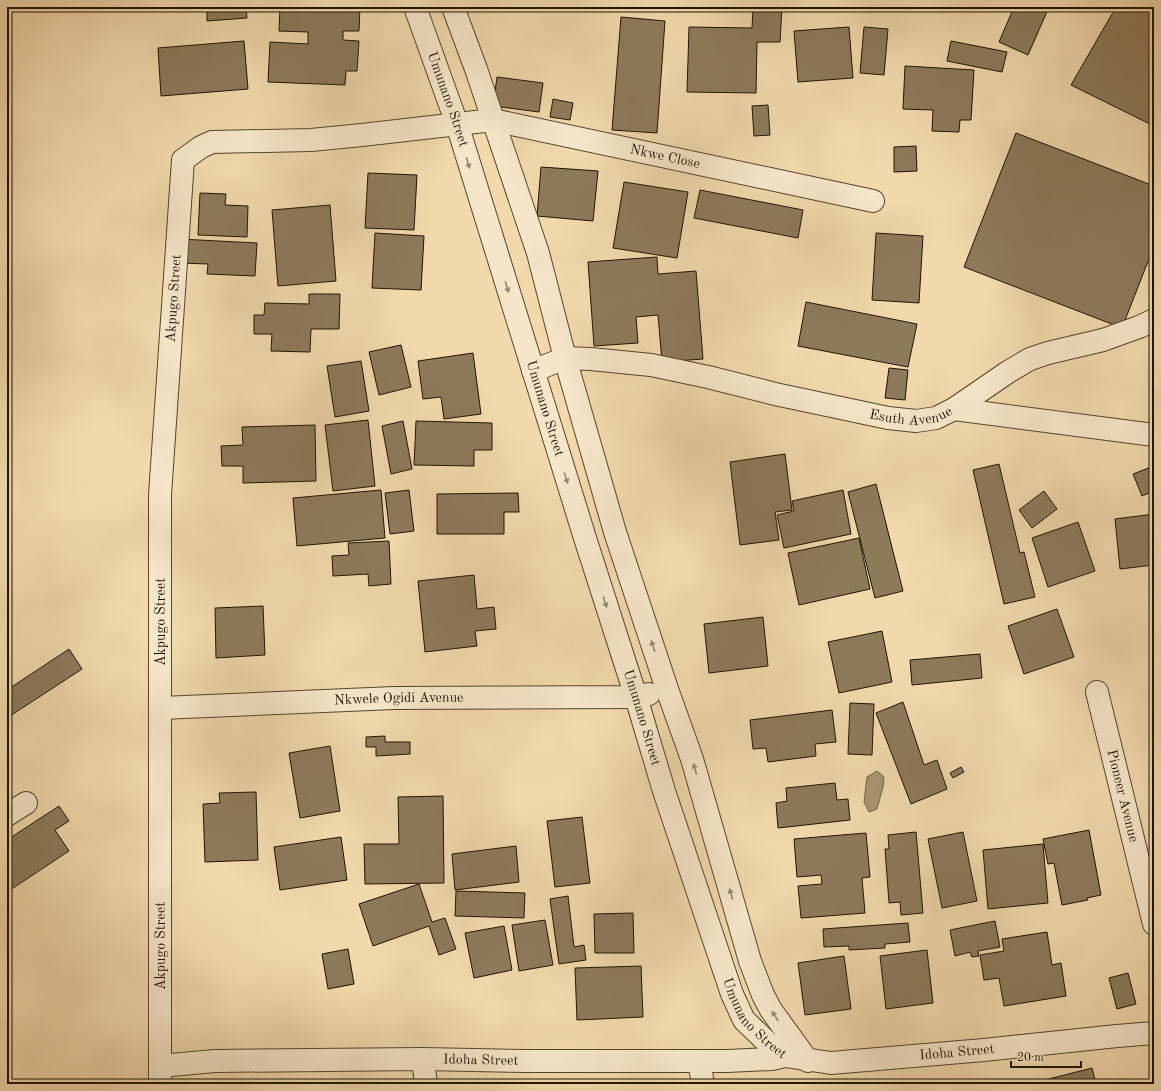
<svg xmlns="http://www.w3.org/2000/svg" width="1161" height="1091" viewBox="0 0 1161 1091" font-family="'Old Standard TT',serif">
	<rect width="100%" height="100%" fill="#f1d9ac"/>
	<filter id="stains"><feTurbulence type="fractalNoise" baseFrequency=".005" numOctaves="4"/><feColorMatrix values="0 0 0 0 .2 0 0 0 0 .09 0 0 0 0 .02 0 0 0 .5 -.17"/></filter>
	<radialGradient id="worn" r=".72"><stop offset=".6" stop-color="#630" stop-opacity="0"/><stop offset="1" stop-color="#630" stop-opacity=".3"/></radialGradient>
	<polygon fill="#aa9673" stroke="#736247" points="877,771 884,777 883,787 877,809 869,812 864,802 867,777"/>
	<g fill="#8d7a5b" stroke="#211304">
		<polygon points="207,7 246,7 247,18 207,21"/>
		<polygon points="280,7 360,7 359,31 343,31 343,40 359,41 357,71 346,71 345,85 268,82 270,42 308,44 308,32 279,31"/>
		<polygon points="630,7 644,7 644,10"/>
		<polygon points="753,7 782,7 780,42 757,42 756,93 687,92 689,27 752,28"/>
		<polygon points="1014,7 1049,7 1028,55 999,42"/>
		<polygon points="1116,7 1154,7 1154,126 1071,85"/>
		<polygon points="621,17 665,21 657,133 612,130"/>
		<polygon points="849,27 853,78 798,82 794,31"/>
		<polygon points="864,27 888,29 884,75 860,73"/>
		<polygon points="244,41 248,89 161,96 158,48"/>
		<polygon points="951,41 1007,52 1002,72 947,61"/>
		<polygon points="905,66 974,70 971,120 960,120 959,132 932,131 933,110 903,109"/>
		<polygon points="497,77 543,83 539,112 493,106"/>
		<polygon points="553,99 573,103 570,120 550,117"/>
		<polygon points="768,105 770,135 754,136 752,106"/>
		<polygon points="1016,133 1154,186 1154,246 1122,328 964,267"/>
		<polygon points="916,146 917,171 894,172 894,147"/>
		<polygon points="541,167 598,171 593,221 537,216"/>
		<polygon points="368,173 417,175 414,230 365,228"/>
		<polygon points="624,182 688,192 677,258 613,248"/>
		<polygon points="700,190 803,210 798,238 694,218"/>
		<polygon points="200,193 226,194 225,205 248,206 247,237 198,235"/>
		<polygon points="330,205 336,281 278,286 272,210"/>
		<polygon points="375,233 424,236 421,290 372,288"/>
		<polygon points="876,233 923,236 919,303 872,300"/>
		<polygon points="180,239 257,243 255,276 207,274 208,264 179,263"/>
		<polygon points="657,257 658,274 696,271 703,359 662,362 658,315 636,317 638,343 594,346 588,262"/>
		<polygon points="309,294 340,294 339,329 311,329 310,352 271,351 272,334 254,334 254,315 264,315 265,303 309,304"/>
		<polygon points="806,302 917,324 908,367 798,346"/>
		<polygon points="401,345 411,387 379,395 369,352"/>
		<polygon points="473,353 481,414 444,419 441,397 423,399 418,361"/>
		<polygon points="361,361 369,411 335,417 327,366"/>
		<polygon points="889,368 908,370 905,400 885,398"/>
		<polygon points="368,420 375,486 333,491 325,425"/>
		<polygon points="403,421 412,469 391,474 382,426"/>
		<polygon points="416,421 492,423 492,450 474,450 474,466 414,465"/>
		<polygon points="315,425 316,481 243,483 243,466 222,466 221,446 243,445 242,427"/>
		<polygon points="785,454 792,510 775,512 779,540 740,545 730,462"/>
		<polygon points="999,464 1020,553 1024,552 1035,597 1004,604 973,470"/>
		<polygon points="1154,466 1154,491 1142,496 1133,474"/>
		<polygon points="876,484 903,591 875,598 848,492"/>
		<polygon points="381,490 385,538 297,546 293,498"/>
		<polygon points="409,490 414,531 390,534 385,493"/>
		<polygon points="843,490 851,534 784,548 777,515 794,511 792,501"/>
		<polygon points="1044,491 1057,509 1032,528 1019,510"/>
		<polygon points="518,493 519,512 504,512 504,534 437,534 437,494"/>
		<polygon points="1154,514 1154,565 1120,569 1115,519"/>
		<polygon points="1078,522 1095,571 1048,587 1032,538"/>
		<polygon points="859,538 870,589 799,605 788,553"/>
		<polygon points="389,541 391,584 369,586 368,574 333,576 332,556 349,555 348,543"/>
		<polygon points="474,575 477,609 494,607 496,629 475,631 477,646 425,652 418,581"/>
		<polygon points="263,606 265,655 216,658 215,608"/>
		<polygon points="1057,609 1074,657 1024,674 1008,626"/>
		<polygon points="763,617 768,666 709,673 704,624"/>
		<polygon points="882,631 892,682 839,693 828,642"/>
		<polygon points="69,649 82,669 7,718 7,690"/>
		<polygon points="980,654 982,678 912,685 910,660"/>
		<polygon points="903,702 924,765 937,760 947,789 911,804 876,713"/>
		<polygon points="850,703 874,704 872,755 848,754"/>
		<polygon points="832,710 836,742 815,744 816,756 768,762 766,748 753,749 750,720"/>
		<polygon points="385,736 385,742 410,742 410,754 376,756 376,747 366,747 366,737"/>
		<polygon points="330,746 340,811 300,818 289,753"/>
		<polygon points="961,767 964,772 953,778 950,773"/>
		<polygon points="835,783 837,800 848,799 850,820 778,828 776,803 787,801 786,788"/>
		<polygon points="256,792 258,860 205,862 203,804 220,803 219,793"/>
		<polygon points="443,796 444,883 365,884 364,844 399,844 398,797"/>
		<polygon points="59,806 69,821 55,830 69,851 7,892 7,840"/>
		<polygon points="582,817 590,883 555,887 547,821"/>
		<polygon points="1089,830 1101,895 1087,898 1088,900 1062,905 1054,863 1048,864 1043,839"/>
		<polygon points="916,832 923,913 901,915 900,902 889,903 885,849 889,849 888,835"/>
		<polygon points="963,832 977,901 942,908 928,839"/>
		<polygon points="866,833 870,877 862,878 865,913 801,918 798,886 822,884 821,875 797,877 794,839"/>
		<polygon points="341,837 347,880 280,890 274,847"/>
		<polygon points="1043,844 1048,903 988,909 983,850"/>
		<polygon points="516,846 519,882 455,890 452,854"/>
		<polygon points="419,884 432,922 445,918 456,949 439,955 429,926 373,946 359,904"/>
		<polygon points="456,891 525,893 524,918 455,916"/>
		<polygon points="568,896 574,947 584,945 586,960 559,964 550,899"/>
		<polygon points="633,913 634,953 595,953 594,914"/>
		<polygon points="545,920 553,965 519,971 512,925"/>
		<polygon points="995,921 1000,947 978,951 979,956 972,957 970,952 955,956 950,930"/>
		<polygon points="908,923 910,942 885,944 885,948 849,950 849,946 824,947 823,929"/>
		<polygon points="504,926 512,970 474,978 465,933"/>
		<polygon points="1047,932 1052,965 1061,963 1066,996 1004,1006 999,978 984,980 980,955 1004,951 1002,939"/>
		<polygon points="348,949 354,984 328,989 322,954"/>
		<polygon points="927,950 933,1003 886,1009 880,956"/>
		<polygon points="844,956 851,1009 805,1015 798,963"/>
		<polygon points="641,966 643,1017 577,1020 575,968"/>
		<polygon points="1128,973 1136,1004 1117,1009 1109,978"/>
		<polygon points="1092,1068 1096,1084 1046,1084 1045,1080"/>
	</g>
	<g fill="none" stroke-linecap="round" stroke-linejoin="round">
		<defs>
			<g id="minor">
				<path id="s1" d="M415,7L457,124L585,538L636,697L664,791L732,994L744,1020L768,1043L785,1056L831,1063L984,1050L1117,1036L1154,1033"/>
				<polyline points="453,7 476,69 538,253 565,358 615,532 667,689 692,759 750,961 763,995 771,1010 808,1061"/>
				<path id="s2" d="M533,371L565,358L591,359L651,365L708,377L775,394L888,418L916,421L936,418L954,409L1008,372L1030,359L1048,353L1103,340L1139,327L1154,320"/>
				<polyline points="954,409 1154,435"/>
				<path id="s3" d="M1097,692L1154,924"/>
				<path id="s4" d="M161,708L394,698L636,697L649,694"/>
				<polyline points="7,815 26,803"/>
				<polyline points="423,1059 426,1084"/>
				<polyline points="699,1061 703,1084"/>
				<path id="s5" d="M160,1066L215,1061L423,1059L526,1061H727L772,1059L785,1056L791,1052"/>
				<path id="s6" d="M160,1084V495L183,160L201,147L212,142L311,140L362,135L493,120L873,201"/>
			</g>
		</defs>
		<use href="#minor" stroke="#55442e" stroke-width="24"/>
		<use href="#minor" stroke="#f6e6c9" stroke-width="22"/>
	</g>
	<defs><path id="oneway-solid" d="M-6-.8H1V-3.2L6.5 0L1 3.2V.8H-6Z"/></defs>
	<g fill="#968770">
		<use href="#oneway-solid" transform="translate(468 163) rotate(74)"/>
		<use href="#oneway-solid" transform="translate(507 287) rotate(73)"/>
		<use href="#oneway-solid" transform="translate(566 478) rotate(73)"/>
		<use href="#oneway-solid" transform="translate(605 602) rotate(72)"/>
		<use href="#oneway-solid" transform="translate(653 646) rotate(-108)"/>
		<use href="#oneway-solid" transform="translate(695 769) rotate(-106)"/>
		<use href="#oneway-solid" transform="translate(731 894) rotate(-106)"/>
		<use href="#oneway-solid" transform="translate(775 1016) rotate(-123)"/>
	</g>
	<g text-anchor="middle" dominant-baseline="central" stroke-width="4" stroke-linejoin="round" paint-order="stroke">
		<g font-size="14" fill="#211304" stroke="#f6e6c9">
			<text stroke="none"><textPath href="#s1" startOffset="98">Umunano Street</textPath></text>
			<text stroke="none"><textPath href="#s6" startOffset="1417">Nkwe Close</textPath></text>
			<text stroke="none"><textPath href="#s6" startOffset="786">Akpugo Street</textPath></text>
			<text stroke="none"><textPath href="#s1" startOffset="422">Umunano Street</textPath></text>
			<text stroke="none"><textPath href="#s2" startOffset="387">Esuth Avenue</textPath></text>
			<text transform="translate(161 622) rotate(-90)">Akpugo Street</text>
			<text stroke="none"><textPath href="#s4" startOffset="238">Nkwele Ogidi Avenue</textPath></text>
			<text stroke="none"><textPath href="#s1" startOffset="746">Umunano Street</textPath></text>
			<text stroke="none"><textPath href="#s3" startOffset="107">Pioneer Avenue</textPath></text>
			<text transform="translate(161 946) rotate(-90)">Akpugo Street</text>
			<text stroke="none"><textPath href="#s1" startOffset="1070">Umunano Street</textPath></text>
			<text stroke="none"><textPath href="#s1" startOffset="1293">Idoha Street</textPath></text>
			<text stroke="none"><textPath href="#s5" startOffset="321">Idoha Street</textPath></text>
		</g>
	</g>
	<rect width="1161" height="1091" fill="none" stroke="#f1d9ac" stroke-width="24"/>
	<rect x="8" y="8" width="1145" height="1075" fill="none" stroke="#211304" stroke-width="2"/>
	<rect x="12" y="12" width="1137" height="1067" fill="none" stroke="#211304"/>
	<path d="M1011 1061v6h70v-6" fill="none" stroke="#211304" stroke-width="2"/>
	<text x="1017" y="1061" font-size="12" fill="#211304" stroke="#f6e6c9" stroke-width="3" paint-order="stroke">20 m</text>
	<rect width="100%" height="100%" filter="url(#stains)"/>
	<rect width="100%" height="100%" fill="url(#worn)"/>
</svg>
